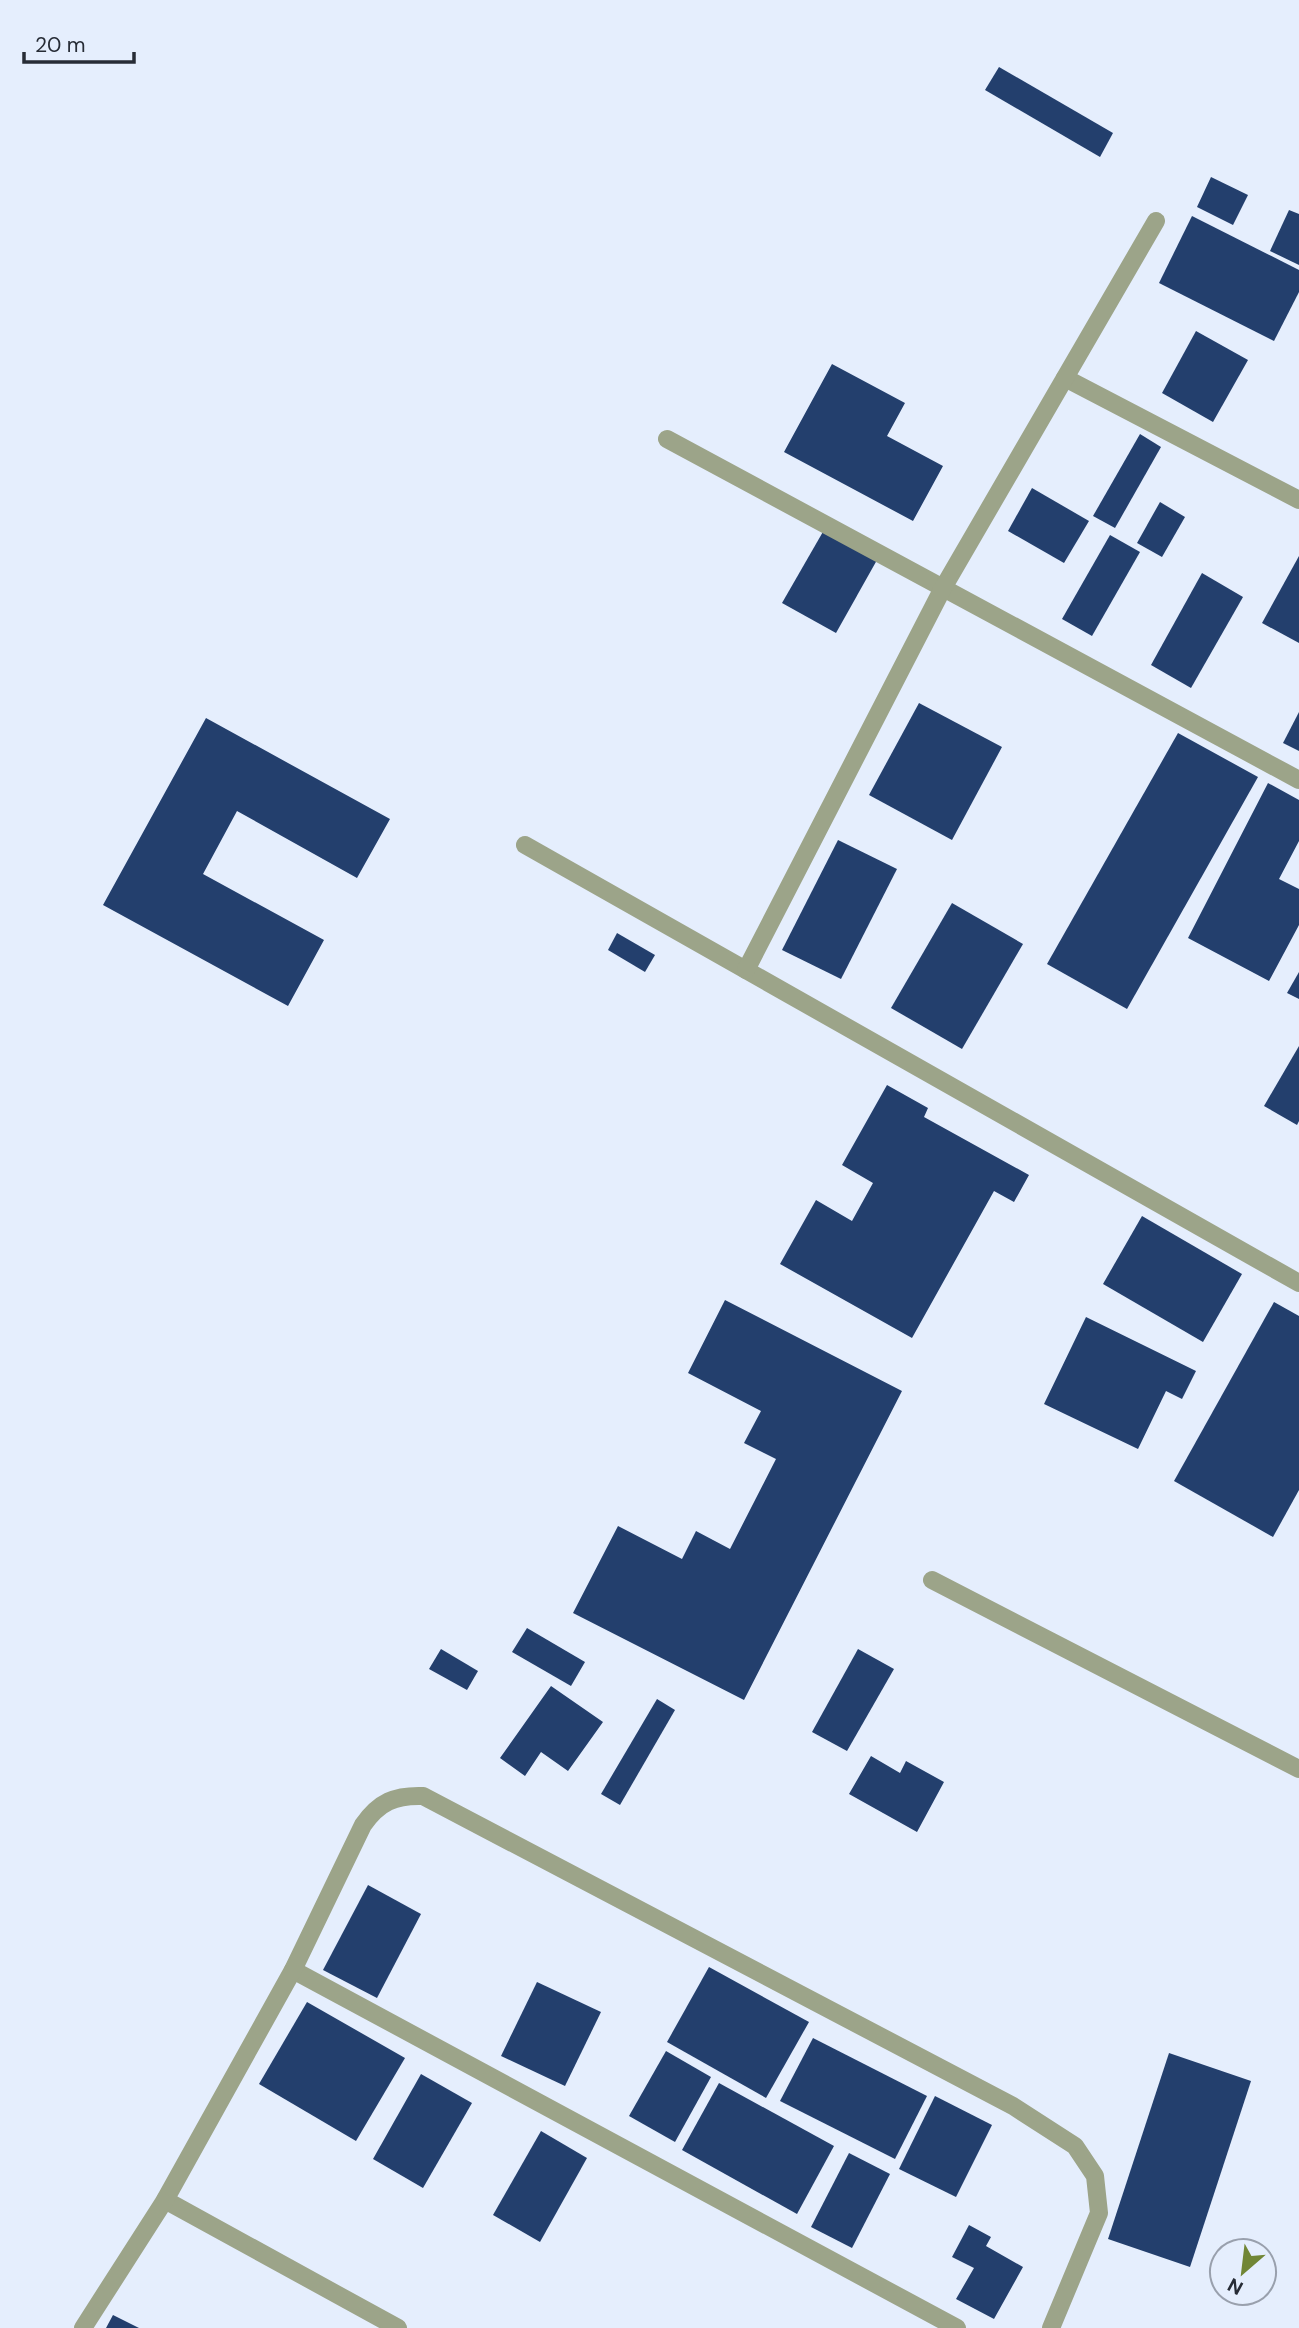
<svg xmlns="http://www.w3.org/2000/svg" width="1299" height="2328" viewBox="0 0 1299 2328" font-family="'DM Sans',sans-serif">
	<rect width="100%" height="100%" fill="#e5eefd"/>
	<g fill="#233f6d">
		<polygon points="999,67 1113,133 1100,157 985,90"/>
		<polygon points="1211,177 1248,195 1233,225 1197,207"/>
		<polygon points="1289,210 1299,214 1299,265 1270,251"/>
		<polygon points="1192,216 1299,270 1299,292 1274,341 1159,283"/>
		<polygon points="1196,331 1248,360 1213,422 1162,393"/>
		<polygon points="832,364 905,403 887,436 943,466 913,521 784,452"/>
		<polygon points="1140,434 1161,447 1115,528 1093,516"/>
		<polygon points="1032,488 1089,521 1064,563 1008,531"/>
		<polygon points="1160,502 1185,517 1162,557 1137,543"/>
		<polygon points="824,530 877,560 836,633 782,603"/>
		<polygon points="1110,535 1140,552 1092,636 1062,619"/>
		<polygon points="1299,556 1299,643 1262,623"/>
		<polygon points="1202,573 1243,597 1191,688 1151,665"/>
		<polygon points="919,703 1002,747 952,840 869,795"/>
		<polygon points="1299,712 1299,751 1283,743"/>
		<polygon points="206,718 390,819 357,878 237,811 203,874 324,940 288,1006 103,905"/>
		<polygon points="1178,733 1258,777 1127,1009 1047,964"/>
		<polygon points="1268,783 1299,800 1299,841 1279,879 1299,889 1299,925 1269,981 1188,938"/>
		<polygon points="838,840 897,869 841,979 782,950"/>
		<polygon points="952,903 1023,944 962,1049 891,1008"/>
		<polygon points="617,933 655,955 645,972 608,950"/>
		<polygon points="1299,972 1299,999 1287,993"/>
		<polygon points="1299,1046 1299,1121 1297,1125 1264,1106"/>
		<polygon points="887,1085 928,1108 924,1117 1029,1175 1014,1202 994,1191 912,1338 780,1264 816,1200 852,1221 873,1183 842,1165"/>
		<polygon points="1142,1216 1242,1274 1203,1342 1103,1284"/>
		<polygon points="725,1300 902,1391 744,1700 573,1613 618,1526 682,1559 696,1531 730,1549 776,1459 744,1443 761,1411 688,1373"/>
		<polygon points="1274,1302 1299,1316 1299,1490 1273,1537 1174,1481"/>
		<polygon points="1086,1317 1196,1371 1182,1399 1166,1391 1138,1449 1044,1404"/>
		<polygon points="527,1628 585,1662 571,1686 512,1652"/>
		<polygon points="441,1649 478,1671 467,1690 429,1669"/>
		<polygon points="858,1649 894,1669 847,1751 812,1732"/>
		<polygon points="551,1686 603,1722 568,1771 541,1752 525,1776 500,1758"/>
		<polygon points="657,1699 675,1710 620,1805 601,1794"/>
		<polygon points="871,1756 900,1773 906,1761 944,1782 917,1832 849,1794"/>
		<polygon points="368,1885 421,1914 377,1998 323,1970"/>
		<polygon points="709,1967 809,2022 766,2098 667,2042"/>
		<polygon points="537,1982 601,2012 565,2086 501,2056"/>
		<polygon points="307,2002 405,2058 356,2141 259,2084"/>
		<polygon points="813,2038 927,2096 895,2159 780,2101"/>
		<polygon points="666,2051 711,2077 675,2142 629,2116"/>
		<polygon points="1169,2053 1251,2081 1190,2267 1108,2239"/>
		<polygon points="421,2074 472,2103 423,2188 373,2159"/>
		<polygon points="719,2083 834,2146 797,2214 682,2150"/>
		<polygon points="935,2096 992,2125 956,2197 899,2169"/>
		<polygon points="541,2131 587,2158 540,2242 493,2215"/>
		<polygon points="849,2153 890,2174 852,2248 811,2227"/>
		<polygon points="969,2225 991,2237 986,2246 1023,2267 994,2319 956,2299 974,2268 952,2257"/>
		<polygon points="113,2315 139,2328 106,2328"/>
	</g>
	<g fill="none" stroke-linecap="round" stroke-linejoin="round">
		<g stroke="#9ca489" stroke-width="18">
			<polyline points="1065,378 1299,500"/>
			<polyline points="667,439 1299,780"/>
			<polyline points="525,845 1299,1283"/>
			<polyline points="746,970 943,588 1156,221"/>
			<polyline points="932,1580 1299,1769"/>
			<polyline points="293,1970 957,2328"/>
			<polyline points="165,2200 398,2328"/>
			<path d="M83,2328L165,2200L293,1970L363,1825C379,1802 395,1795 423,1796L1013,2106L1075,2146L1095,2176L1099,2213L1051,2328"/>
		</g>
	</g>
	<g transform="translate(1243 2272) rotate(208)"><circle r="33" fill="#e5eefd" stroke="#99a0ad" stroke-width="2"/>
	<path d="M0-5L12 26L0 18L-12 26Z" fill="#718636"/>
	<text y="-10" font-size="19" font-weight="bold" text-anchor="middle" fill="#272c36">N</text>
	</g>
	<path d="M24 52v10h110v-10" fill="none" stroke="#272c36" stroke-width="3.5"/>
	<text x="35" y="52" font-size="21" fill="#272c36" stroke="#e5eefd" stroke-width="5" paint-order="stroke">20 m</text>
</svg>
